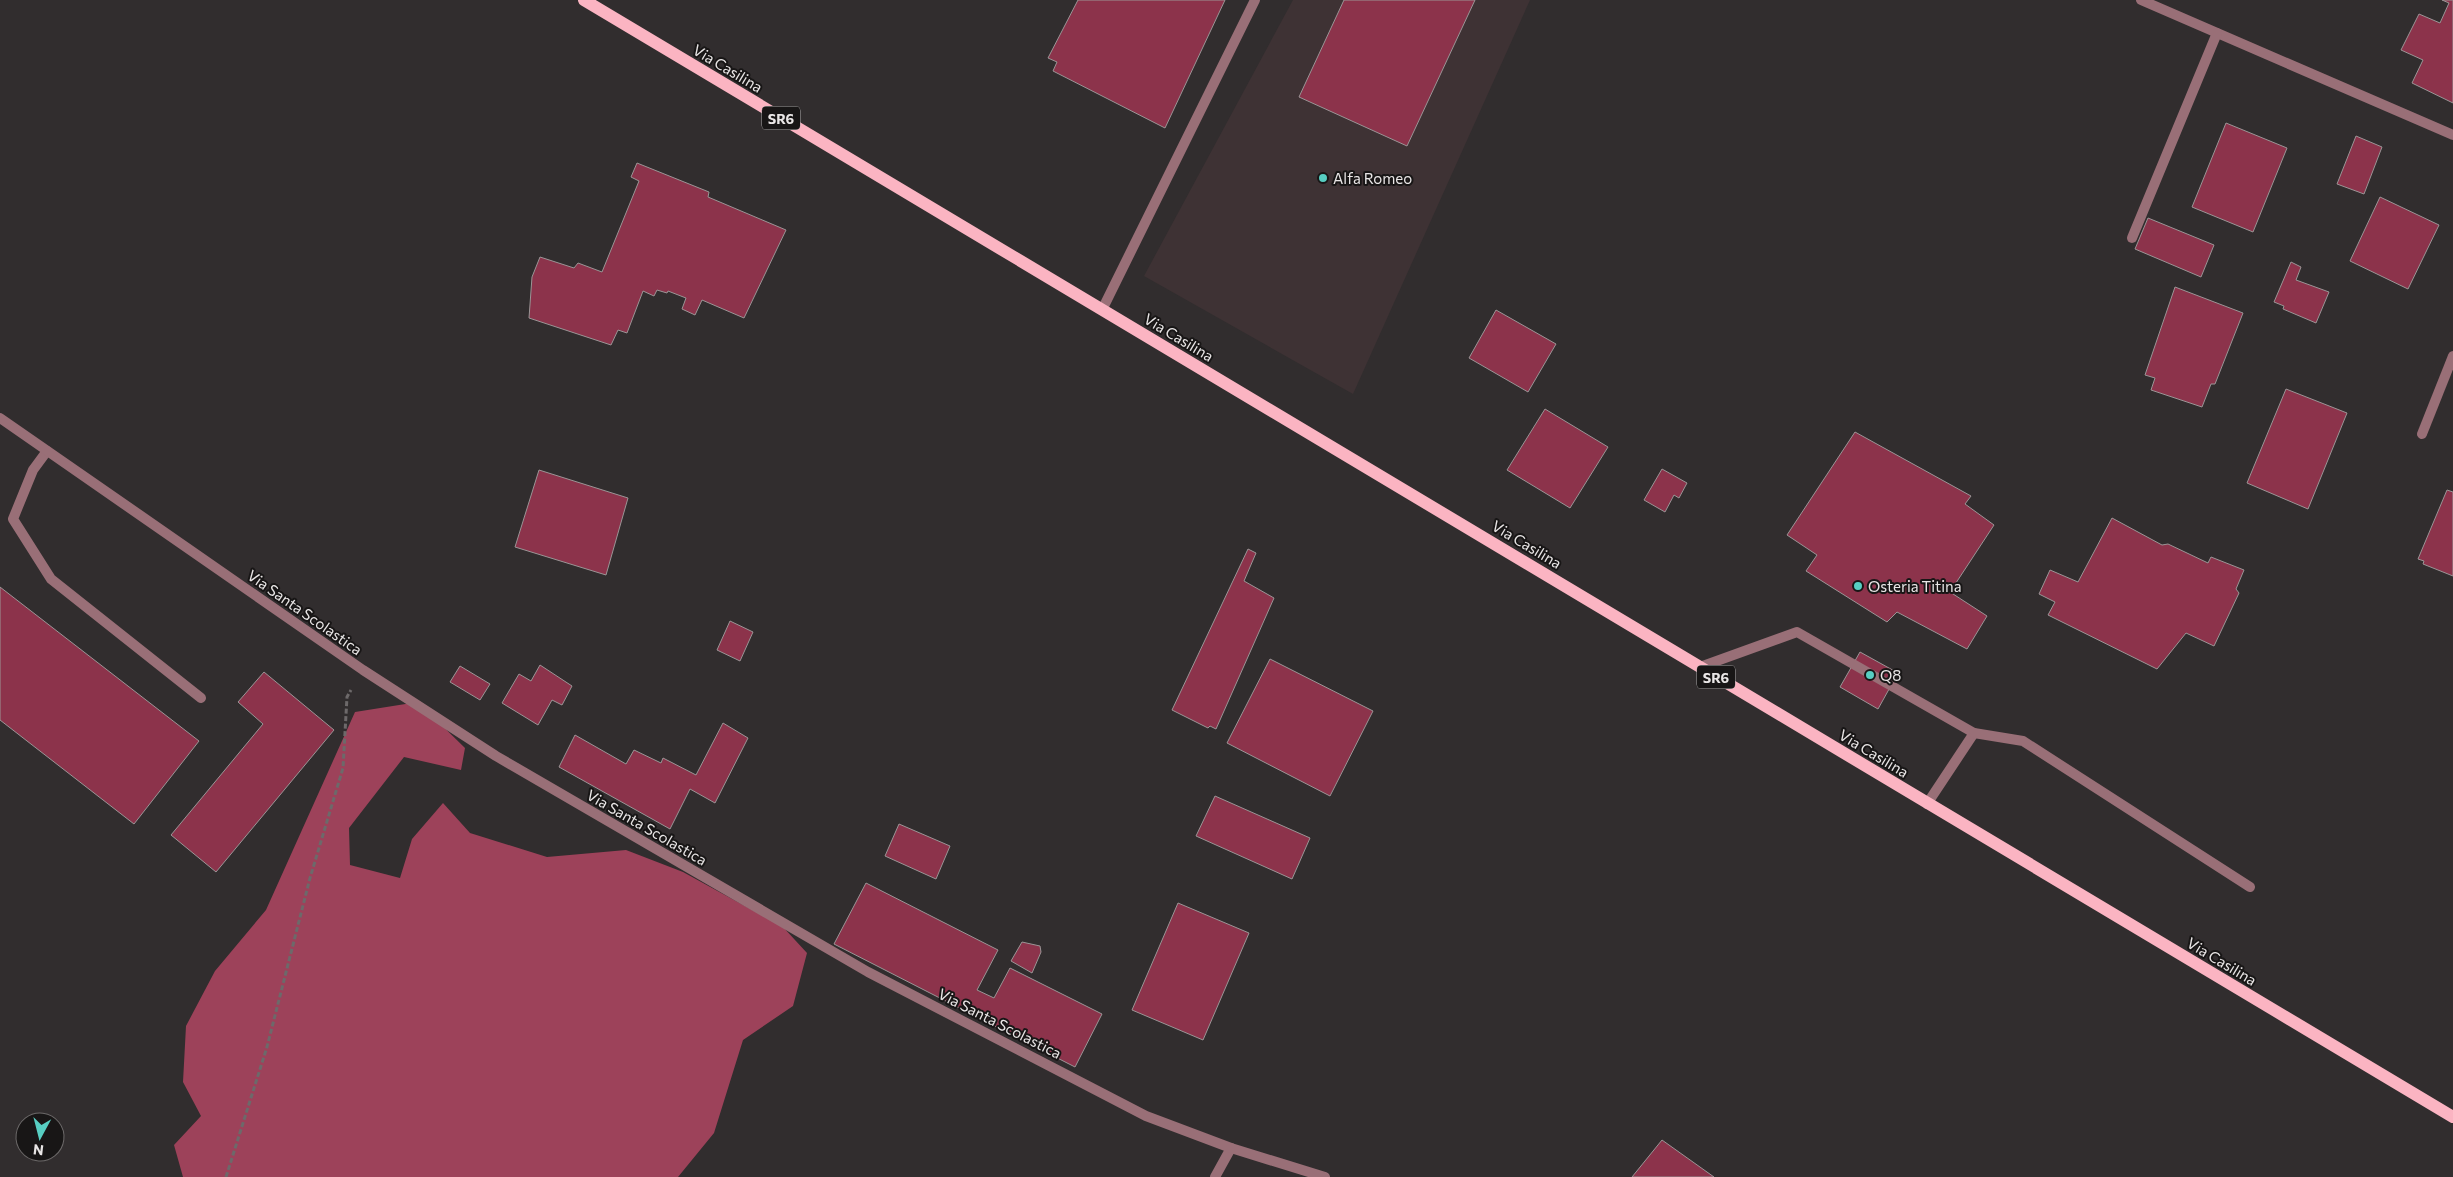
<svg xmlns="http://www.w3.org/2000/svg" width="2453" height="1177" viewBox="0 0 2453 1177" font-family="Commissioner,sans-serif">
	<rect width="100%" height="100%" fill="#312d2e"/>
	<polygon fill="#3e3234" points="1293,0 1530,0 1353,394 1144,276"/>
	<polygon fill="#9d425a" points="418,702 465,748 461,770 404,757 349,828 350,865 400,878 412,839 443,803 470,833 547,857 626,850 683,872 783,927 807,953 793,1006 743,1040 714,1133 678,1177 183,1177 174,1145 201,1116 183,1082 186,1026 215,971 266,910 355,712"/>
	<g fill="#8c334b" stroke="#9b9596">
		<polygon points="1078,0 1225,0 1165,128 1053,71 1057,62 1048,58"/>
		<polygon points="1344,0 1475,0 1407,146 1299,97"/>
		<polygon points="2442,0 2453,0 2453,103 2412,83 2423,60 2401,50 2419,14 2440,23 2449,3"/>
		<polygon points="2226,123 2287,148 2253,232 2192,207"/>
		<polygon points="2356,136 2382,147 2364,194 2337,184"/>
		<polygon points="637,163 709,192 708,197 786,230 744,318 702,300 695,315 682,309 686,298 668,291 667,293 657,290 654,296 643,291 627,333 618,330 611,345 529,318 532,277 540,257 574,268 578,263 602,272 639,181 631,177"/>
		<polygon points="2380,197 2439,225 2408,289 2350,261"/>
		<polygon points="2148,218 2214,245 2201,277 2135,249"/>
		<polygon points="2291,262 2301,267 2296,280 2329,292 2316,323 2283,309 2284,306 2274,302"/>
		<polygon points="2175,287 2243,313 2215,384 2211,384 2202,407 2151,390 2155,378 2145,375"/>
		<polygon points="1496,310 1556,344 1528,392 1469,358"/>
		<polygon points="2286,389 2347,413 2308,509 2247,483"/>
		<polygon points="1545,409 1608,447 1570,508 1507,470"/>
		<polygon points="1855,432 1971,496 1965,504 1994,525 1950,592 1987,616 1967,649 1897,612 1887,622 1806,571 1817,555 1787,535"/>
		<polygon points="1662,469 1687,483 1679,498 1674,495 1665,512 1644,500"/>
		<polygon points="539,470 628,498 606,575 515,547"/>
		<polygon points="2447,490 2453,492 2453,576 2423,564 2424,561 2418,559"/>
		<polygon points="2112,518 2162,545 2168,544 2208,563 2211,557 2244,570 2236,589 2239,593 2214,646 2186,633 2157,669 2048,615 2055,602 2039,594 2050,570 2078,582"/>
		<polygon points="1248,549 1256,553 1244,581 1274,598 1216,729 1210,726 1208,728 1172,710"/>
		<polygon points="0,587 199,741 134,824 0,720"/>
		<polygon points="730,621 753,632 740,661 717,650"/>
		<polygon points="1860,652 1898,673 1878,709 1840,687"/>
		<polygon points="1270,659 1373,711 1330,796 1227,743"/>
		<polygon points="540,665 572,686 562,705 552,700 538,725 502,703 519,674 531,681"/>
		<polygon points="460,666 490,684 480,700 450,682"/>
		<polygon points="264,672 334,730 216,872 171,835 263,724 238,702"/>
		<polygon points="723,723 748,738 715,803 690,789 670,829 559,767 575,735 626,764 634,750 661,763 663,758 696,775"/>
		<polygon points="1215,796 1310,838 1292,879 1196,836"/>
		<polygon points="899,824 950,846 936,879 885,856"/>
		<polygon points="866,883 998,950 977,990 994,998 1010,968 1102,1014 1075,1067 834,944"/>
		<polygon points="1178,903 1249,933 1203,1040 1132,1010"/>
		<polygon points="1022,942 1040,946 1041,952 1032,973 1011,961"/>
		<polygon points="1662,1140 1714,1177 1632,1177"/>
	</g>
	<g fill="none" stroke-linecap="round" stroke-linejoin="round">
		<polyline stroke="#6d696a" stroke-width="3" stroke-dasharray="5 2.5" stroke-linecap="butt" points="226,1177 267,1047 310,878 343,768 347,697 351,690"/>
		<g stroke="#996f77" stroke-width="10">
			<polyline points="47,451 33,470 13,519 51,579 201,698"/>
			<polyline points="1700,667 1797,632 1974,733 1927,804"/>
			<polyline points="1974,733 2023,741 2250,887"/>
			<polyline points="1215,1177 1231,1148"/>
		</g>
		<g stroke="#996f77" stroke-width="10">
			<polyline points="2141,0 2453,135"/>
			<polyline points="2132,238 2217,33"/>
			<polyline points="1102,310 1255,0"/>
			<polyline points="0,418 363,670 496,756 868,972 1146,1116 1231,1148 1325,1177"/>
			<polyline points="2422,434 2453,356"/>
		</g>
		<polyline stroke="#fbb4c2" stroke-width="12" points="584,0 2453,1117"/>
	</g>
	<g fill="#57cec2" stroke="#181616" stroke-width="2">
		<circle cx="1323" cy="178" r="5"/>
		<circle cx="1858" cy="586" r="5"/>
		<circle cx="1870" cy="675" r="5"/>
	</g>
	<g text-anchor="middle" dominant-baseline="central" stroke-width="4" stroke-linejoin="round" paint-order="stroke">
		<g fill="#181616" stroke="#aaa8a8" stroke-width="1">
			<rect x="762" y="106.5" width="38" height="23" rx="4"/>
			<rect x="1697" y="665.5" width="38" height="23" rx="4"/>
		</g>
		<g font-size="14" font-weight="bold" fill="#e9e6e6">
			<text x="781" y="118">SR6</text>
			<text x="1716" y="677">SR6</text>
		</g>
		<g font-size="15" fill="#e9e6e6" stroke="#181616">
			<text transform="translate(728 68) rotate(31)">Via Casilina</text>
			<text transform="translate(1179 337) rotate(31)">Via Casilina</text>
			<text transform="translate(1527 544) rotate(31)">Via Casilina</text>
			<text transform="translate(305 612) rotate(35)">Via Santa Scolastica</text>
			<text transform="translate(1874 753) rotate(31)">Via Casilina</text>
			<text transform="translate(647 827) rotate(30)">Via Santa Scolastica</text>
			<text transform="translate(2222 961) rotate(31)">Via Casilina</text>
			<text transform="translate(1000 1023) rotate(27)">Via Santa Scolastica</text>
		</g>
		<g font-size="15" fill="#e9e6e6" stroke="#181616" text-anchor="start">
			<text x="1333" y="178">Alfa Romeo</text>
			<text x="1868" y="586">Osteria Titina</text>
			<text x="1880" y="675">Q8</text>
		</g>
	</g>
	<g transform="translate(40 1137) rotate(187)"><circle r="24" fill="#181616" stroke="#6c6969"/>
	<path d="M0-4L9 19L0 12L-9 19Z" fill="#57cec2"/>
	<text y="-8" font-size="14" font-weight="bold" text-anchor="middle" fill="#e9e6e6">N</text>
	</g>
</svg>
